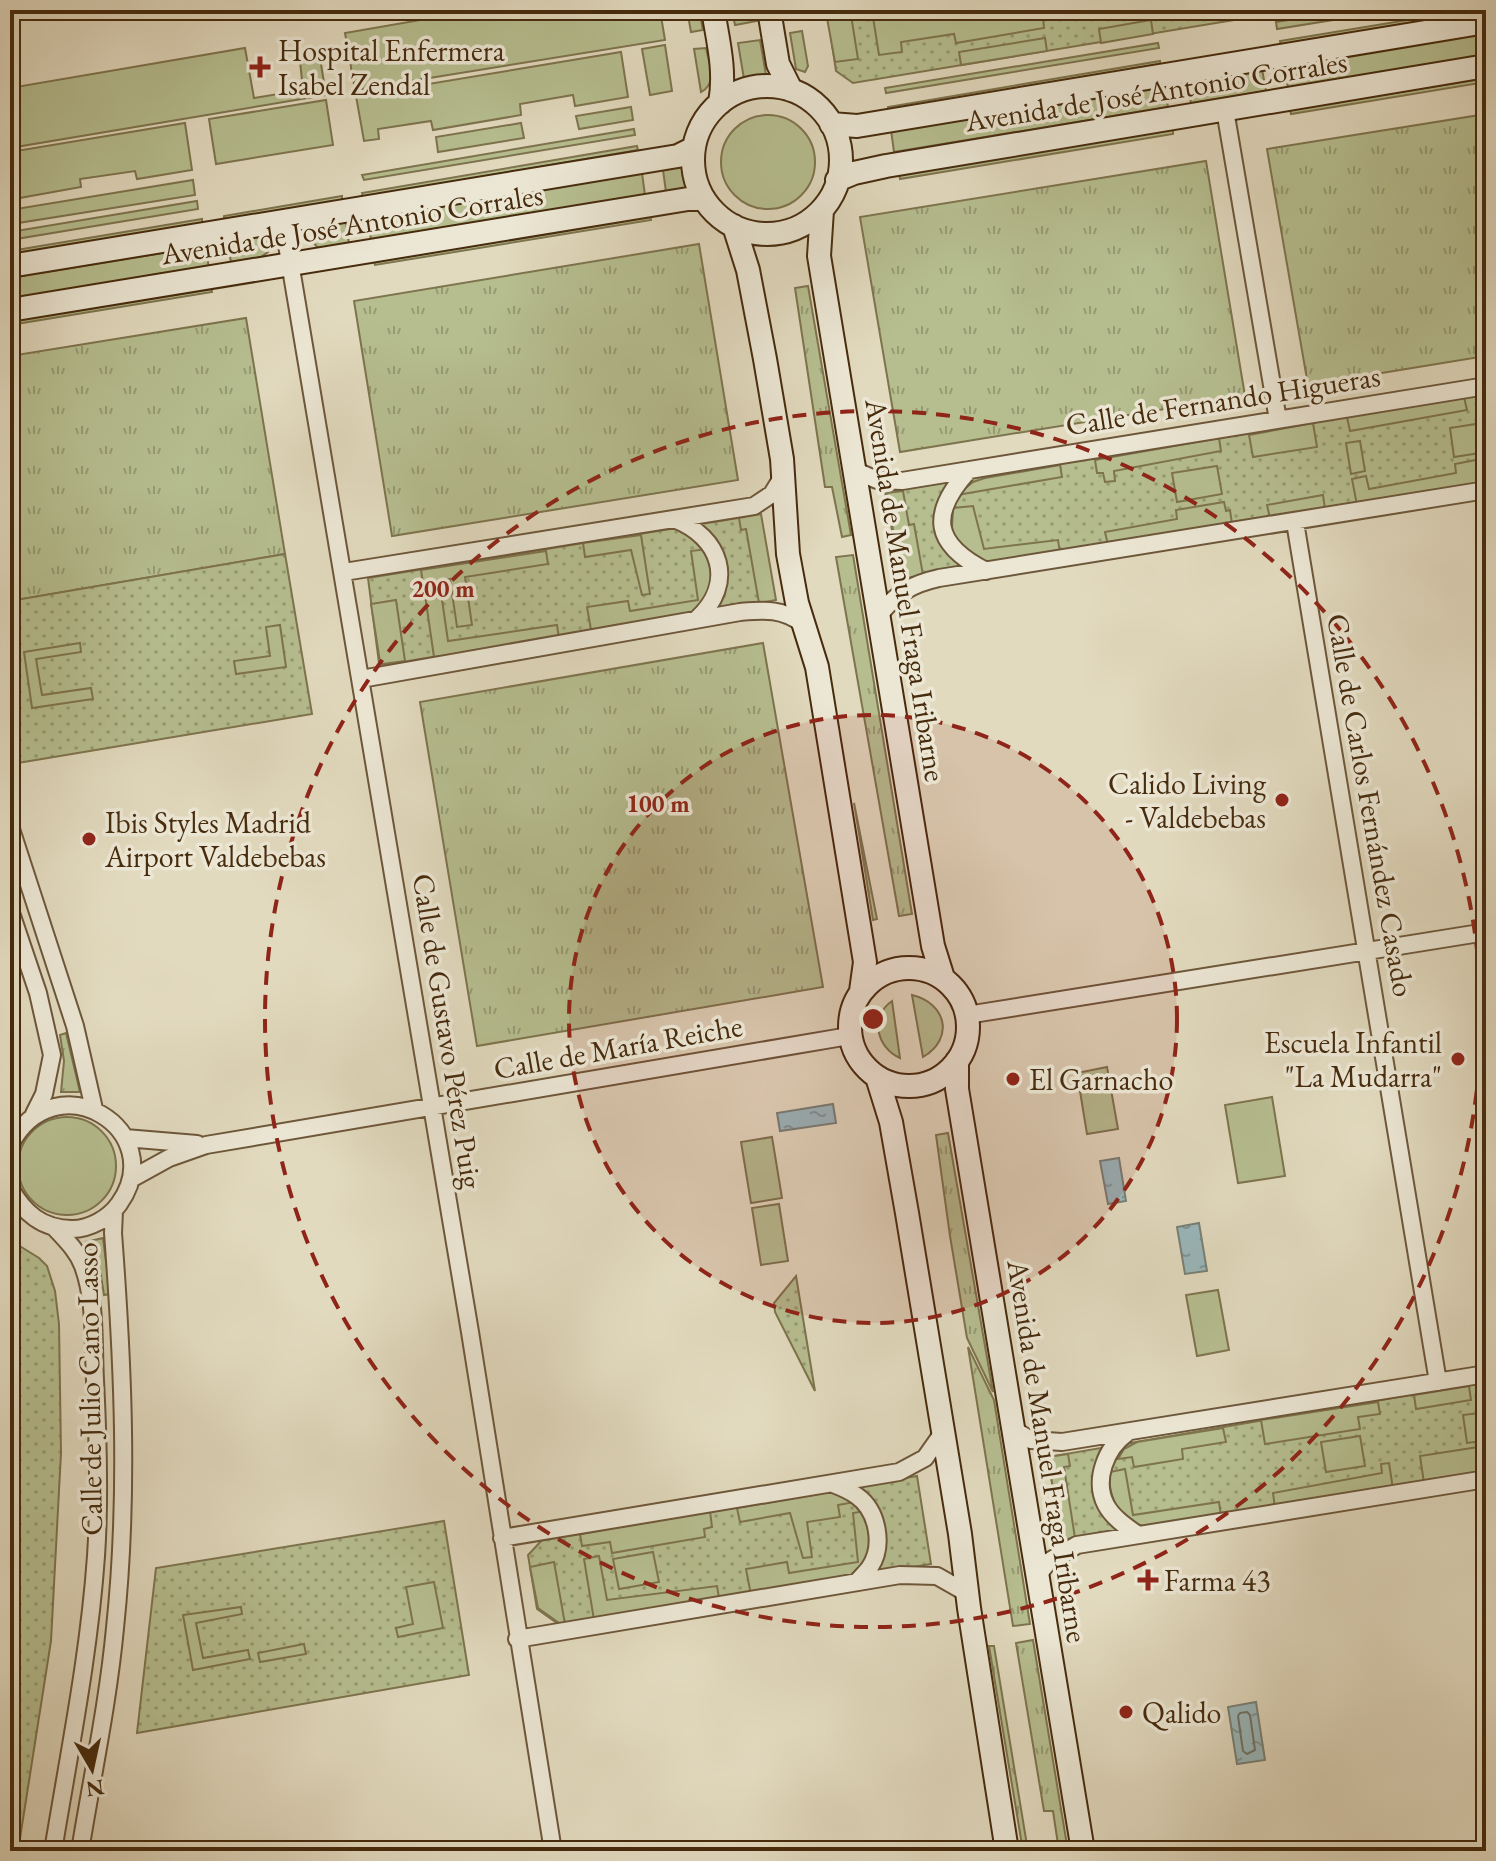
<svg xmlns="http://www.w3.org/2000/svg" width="1496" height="1861" viewBox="0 0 1496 1861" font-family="'EB Garamond',serif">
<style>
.grass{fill:url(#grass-tufts);stroke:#7e744e;stroke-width:2}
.park{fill:url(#park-dots);stroke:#7e744e;stroke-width:2}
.garden{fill:#b6be90;stroke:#7e744e;stroke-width:2}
.water{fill:url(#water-ripples);stroke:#788076;stroke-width:2}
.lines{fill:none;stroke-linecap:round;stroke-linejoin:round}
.shore{stroke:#707264;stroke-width:2}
.street-casing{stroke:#6d573a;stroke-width:20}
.secondary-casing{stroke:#462b0d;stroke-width:26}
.street{stroke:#ece7d5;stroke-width:16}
.secondary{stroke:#ece7d5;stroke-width:22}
.ring{fill:none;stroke:#8f2418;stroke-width:4;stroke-dasharray:14 10}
.poi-dot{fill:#8f2418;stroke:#ece7d5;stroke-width:3}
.labels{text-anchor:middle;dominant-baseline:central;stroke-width:7;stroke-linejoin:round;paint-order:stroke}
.poi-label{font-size:30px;fill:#462b0d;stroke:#ece7d5;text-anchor:start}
.street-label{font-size:30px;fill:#462b0d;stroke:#ece7d5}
.centre{fill:#8f2418;stroke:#ece7d5;stroke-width:4}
.ring-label{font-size:24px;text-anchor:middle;font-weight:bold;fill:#8f2418;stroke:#ece7d5;stroke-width:7;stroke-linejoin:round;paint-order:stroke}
</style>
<defs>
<pattern id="grass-tufts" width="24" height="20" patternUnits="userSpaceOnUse" patternTransform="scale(2)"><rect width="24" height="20" fill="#b6be90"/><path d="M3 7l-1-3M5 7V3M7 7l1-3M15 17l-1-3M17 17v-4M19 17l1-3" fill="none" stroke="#969b74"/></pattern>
<pattern id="park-dots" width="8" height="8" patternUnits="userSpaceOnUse" patternTransform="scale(2)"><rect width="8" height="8" fill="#b6be90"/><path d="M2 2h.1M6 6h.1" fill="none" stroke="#969b74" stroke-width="1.8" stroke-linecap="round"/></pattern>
<pattern id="water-ripples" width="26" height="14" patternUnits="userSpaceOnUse" patternTransform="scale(2)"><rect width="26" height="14" fill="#99b8bc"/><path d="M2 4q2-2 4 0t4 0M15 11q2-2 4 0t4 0" fill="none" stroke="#7f9697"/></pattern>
</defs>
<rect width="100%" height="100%" fill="#e2dabf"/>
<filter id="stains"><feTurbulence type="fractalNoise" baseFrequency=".0025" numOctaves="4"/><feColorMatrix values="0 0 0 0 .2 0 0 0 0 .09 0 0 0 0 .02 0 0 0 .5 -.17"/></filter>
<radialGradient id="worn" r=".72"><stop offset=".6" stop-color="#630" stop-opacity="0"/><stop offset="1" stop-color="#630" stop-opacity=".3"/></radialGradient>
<!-- grass -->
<path class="grass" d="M 1486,114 L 1486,356 L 1308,385 L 1267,149 Z
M 1206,161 L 1245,396 L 900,452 L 860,217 Z
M 699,244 L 738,480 L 392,536 L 354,301 Z
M 808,286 L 851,535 L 842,537 L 832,487 L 825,487 L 795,288 Z
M 246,318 L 285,554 L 10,601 L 10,356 Z
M 853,555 L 912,914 L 899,916 L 836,557 Z
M 763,643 L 823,987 L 477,1046 L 420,702 Z
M 854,803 L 877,919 L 873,920 Z
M 66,1033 L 80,1092 L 61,1092 L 64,1061 L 60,1035 Z
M 948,1133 L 993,1392 L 967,1338 L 950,1236 L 936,1135 Z
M 968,1347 L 994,1400 L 1030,1624 L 1013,1626 Z
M 1033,1640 L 1068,1851 L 1059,1851 L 1053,1811 L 1044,1811 L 1016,1643 Z
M 989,1646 L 994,1646 L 1028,1851 L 1023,1851 Z"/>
<!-- park -->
<path class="park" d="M 1295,10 L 853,83 L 836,71 L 827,11 Z
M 1486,394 L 1486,483 L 901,579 L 885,492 Z
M 757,515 L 771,601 L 384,665 L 379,663 L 368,578 Z
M 285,554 L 312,714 L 18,763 L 10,741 L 10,601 Z
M 10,1027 C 17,1050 25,1073 10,1094 Z
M 10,1240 L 39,1258 L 47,1266 L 55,1291 L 59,1324 L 61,1453 L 51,1641 L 18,1851 L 10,1851 Z
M 796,1276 L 815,1391 L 775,1312 L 774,1303 Z
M 1486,1382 L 1486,1475 L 1061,1540 L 1048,1457 Z
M 917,1476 L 931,1564 L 561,1626 L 537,1609 L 528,1555 L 544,1538 Z
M 444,1521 L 469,1675 L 137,1733 L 156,1568 Z"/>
<!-- garden -->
<path class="garden" d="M 478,10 L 660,10 L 665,40 L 355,90 L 345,33 Z
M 687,10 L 699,10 L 703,30 L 691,32 Z
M 732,10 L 755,10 L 757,21 L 735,25 Z
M 879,10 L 1085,10 L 1043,17 L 1044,28 L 956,43 L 954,34 L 901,42 L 902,52 L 879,55 L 872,11 Z
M 1097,10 L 1152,10 L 1099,19 Z
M 1351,10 L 1395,10 L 1277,29 L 1276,22 Z
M 1468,10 L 1486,12 L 1281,45 L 1280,41 Z
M 851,15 L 858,59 L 835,62 L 827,18 Z
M 1151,20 L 1153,34 L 1101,43 L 1099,29 Z
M 802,31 L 808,66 L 805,72 L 796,69 L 790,33 Z
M 1486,33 L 1486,55 L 1288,88 L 1285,66 Z
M 1045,38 L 1047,51 L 961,65 L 959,52 Z
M 760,40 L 766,75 L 744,79 L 738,43 Z
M 1158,43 L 1159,48 L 886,93 L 885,88 Z
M 665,45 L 672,91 L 650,95 L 642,49 Z
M 245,48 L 254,98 L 303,90 L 300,61 L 320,58 L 326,95 L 10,148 L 10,88 Z
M 706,48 C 709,63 718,84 701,92 L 694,49 Z
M 621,52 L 628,97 L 575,106 L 573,95 L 520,104 L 521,115 L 433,130 L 431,121 L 378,129 L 379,139 L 364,141 L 356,96 Z
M 1160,61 L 1160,64 L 888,110 L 888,107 Z
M 1262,69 L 1266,91 L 1191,103 L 1187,82 Z
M 1486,78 L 1486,82 L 1291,114 L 1290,110 Z
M 1164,85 L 1168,107 L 894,152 L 891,130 Z
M 326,100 L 333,145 L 216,164 L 209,119 Z
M 631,107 L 633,120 L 579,129 L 576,116 Z
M721 162a47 47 0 1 1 94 0a47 47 0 1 1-94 0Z
M 185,123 L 192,170 L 137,179 L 135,171 L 80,179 L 81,187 L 14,199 L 12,189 L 10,189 L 10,152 Z
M 521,123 L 524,138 L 438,152 L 436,137 Z
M 634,129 L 635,135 L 364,180 L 362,175 Z
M 1173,129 L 1173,134 L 900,179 L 899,174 Z
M 637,146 L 638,150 L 363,197 L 362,193 Z
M 683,166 L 686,188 L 666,192 L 663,170 Z
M 642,173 L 645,195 L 371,240 L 368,218 Z
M 193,180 L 195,195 L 18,223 L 16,209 Z
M 342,196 L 342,200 L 224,220 L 224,216 Z
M 197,201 L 198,209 L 10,240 L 10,232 Z
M 650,216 L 651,220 L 375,265 L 374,262 Z
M 202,219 L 202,223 L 10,255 L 10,251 Z
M 346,222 L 349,244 L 319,249 L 311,240 L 316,227 Z
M 257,237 L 266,240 L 268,252 L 261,257 L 231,262 L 227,242 Z
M 205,246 L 209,268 L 10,300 L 10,278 Z
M 211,288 L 212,292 L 10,325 L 10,321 Z
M 1464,397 L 1467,410 L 1350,431 L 1347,417 Z
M 1313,423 L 1317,447 L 1253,457 L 1249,435 Z
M 1476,424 L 1480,453 L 1454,457 L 1450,428 Z
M 1219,438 L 1221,451 L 1114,471 L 1115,481 L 1105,482 L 1103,473 L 1097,473 L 1095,460 Z
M 1360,441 L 1365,471 L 1351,474 L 1346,443 Z
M 1481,459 L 1484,482 L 1357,505 L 1352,479 L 1366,476 L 1369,489 L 1456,473 L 1455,464 Z
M 1060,465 L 1062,477 L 957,495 L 973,482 L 985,478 Z
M 1217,466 L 1222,494 L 1177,502 L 1172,473 Z
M 903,491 L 909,525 L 914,524 L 923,575 L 901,579 L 887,493 Z
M 1323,495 L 1325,509 L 1270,518 L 1267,505 Z
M 1224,502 L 1226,511 L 1230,510 L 1232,524 L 1108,545 L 1105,532 L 1177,519 L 1176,510 Z
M 973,506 L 984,549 L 1058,540 L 1060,553 L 995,564 L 980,562 L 956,543 L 952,528 L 953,508 Z
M 761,514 L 776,600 L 759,603 L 746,529 L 741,530 L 739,518 Z
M 641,535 L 650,594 L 642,595 L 631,550 L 585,557 L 583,543 Z
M 707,549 C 715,580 713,587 696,614 L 591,630 L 587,607 L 628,601 L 630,611 L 698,600 L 691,551 Z
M 546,551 L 548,564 L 465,577 L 472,625 L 457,627 L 450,579 L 423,583 L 421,570 Z
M 441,593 L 448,641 L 557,625 L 559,638 L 434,657 L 425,595 Z
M 396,600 L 405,661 L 383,664 L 380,662 L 371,604 Z
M 280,625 L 286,667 L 236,674 L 234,661 L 270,656 L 266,627 Z
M 80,643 L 81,652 L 36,659 L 42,695 L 91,688 L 93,699 L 32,708 L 24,652 Z
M 912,995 C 946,1003 955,1038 923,1057 Z
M 892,1001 L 900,1058 C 877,1048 869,1017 892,1001 Z
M 1107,1067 L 1118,1129 L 1087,1134 L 1077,1073 Z
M 1272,1097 L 1285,1176 L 1238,1183 L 1225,1105 Z
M18 1166a49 49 0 1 1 98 0a49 49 0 1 1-98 0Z
M 772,1137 L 782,1198 L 751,1203 L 741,1142 Z
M 779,1204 L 788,1261 L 761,1265 L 752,1208 Z
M 103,1238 L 110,1294 L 104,1295 L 100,1270 L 86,1242 Z
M 1218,1290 L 1229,1350 L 1197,1356 L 1186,1295 Z
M 1469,1386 L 1471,1400 L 1416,1409 L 1414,1395 Z
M 1378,1402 L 1380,1414 L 1358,1417 L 1360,1429 L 1265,1444 L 1261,1420 Z
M 1479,1413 L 1483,1441 L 1467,1443 L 1463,1415 Z
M 1223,1428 L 1226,1442 L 1182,1449 L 1183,1459 L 1134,1467 L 1132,1457 L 1118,1459 L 1124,1449 L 1137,1442 Z
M 1360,1436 L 1365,1466 L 1326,1472 L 1321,1442 Z
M 1485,1446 L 1486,1473 L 1424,1483 L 1420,1456 Z
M 1068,1454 L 1070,1466 L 1064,1467 L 1075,1538 L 1061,1540 L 1048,1457 Z
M 1389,1463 L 1393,1489 L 1275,1508 L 1273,1493 L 1382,1473 L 1381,1464 Z
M 1125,1469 L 1133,1515 L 1219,1502 L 1221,1516 L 1144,1527 C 1120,1524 1107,1494 1110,1472 Z
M 853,1488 L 855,1502 L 838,1505 L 840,1517 L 807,1522 L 812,1557 L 803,1558 L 790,1513 L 740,1522 L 737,1508 Z
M 710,1511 L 712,1527 L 704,1529 L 705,1537 L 612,1553 L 610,1542 L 582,1546 L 580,1534 Z
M 865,1511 L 871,1519 L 872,1552 L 857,1572 L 843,1579 L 751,1595 L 746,1569 L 787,1562 L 789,1573 L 858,1562 L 853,1513 Z
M 653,1552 L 659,1582 L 619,1589 L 613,1559 Z
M 599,1556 L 607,1600 L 717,1586 L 719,1598 L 594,1620 L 584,1559 Z
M 554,1562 L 565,1624 L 562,1625 L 538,1608 L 530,1567 Z
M 434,1582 L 443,1628 L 398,1637 L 396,1628 L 413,1624 L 406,1587 Z
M 241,1607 L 242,1614 L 196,1623 L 203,1658 L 248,1650 L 250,1659 L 193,1670 L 183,1615 Z
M 304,1644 L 306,1654 L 260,1662 L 258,1653 Z"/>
<!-- water -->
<path class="water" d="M 833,1104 L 836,1123 L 780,1131 L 777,1113 Z
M 1119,1158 L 1126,1201 L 1108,1204 L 1100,1161 Z
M 1199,1223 L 1207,1271 L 1185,1274 L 1177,1227 Z
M 1256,1702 L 1265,1760 L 1237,1764 L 1228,1707 Z"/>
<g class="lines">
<!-- shore -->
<path class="shore" d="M 1247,1712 L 1250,1715 L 1255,1750 L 1247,1754 L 1243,1751 L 1238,1716 L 1240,1713 Z"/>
<defs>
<path id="street" d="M 1225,110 L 1278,420
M 283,221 L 470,1332 L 553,1851
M 969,470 C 929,514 933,544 986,571
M 856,471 L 877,480 L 902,481 L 1486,386
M 674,519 C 721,537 736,583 697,619
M 1295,522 L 1438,1382
M 344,572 L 754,506 L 772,494 L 783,476
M 880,614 C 897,593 912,584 939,578 L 1486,490
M 361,679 L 740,612 C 764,610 782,608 803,624
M 10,826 L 75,1026 L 94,1109
M 10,910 L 38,993 L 52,1055 L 44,1094 L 34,1114
M 967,1015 L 1486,932
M 125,1138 L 197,1144
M 10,1145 C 56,1058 171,1131 119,1204 C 109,1218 90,1229 72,1229 C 42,1229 24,1213 10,1188
M 131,1179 L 169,1158 L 206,1145 L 849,1036
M 1014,1430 L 1031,1440 L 1062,1442 L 1486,1374
M 1127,1433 C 1106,1448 1093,1480 1106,1505 C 1113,1518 1127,1527 1138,1535
M 833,1484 C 841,1487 850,1491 857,1496 C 878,1511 884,1546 870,1567 C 866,1573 861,1577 857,1582
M 502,1538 L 899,1472 L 925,1458 L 944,1431
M 1038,1575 L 1048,1562 L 1077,1545 L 1486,1479
M 517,1639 L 900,1575 L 937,1576 L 967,1593
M 53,1851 C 69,1753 89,1656 96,1556 C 100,1498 98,1438 95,1380 C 93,1343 96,1301 83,1266 C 77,1250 65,1239 54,1227
M 80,1851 C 92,1777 108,1703 115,1628 C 129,1496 123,1365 113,1233 L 114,1211"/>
<path id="secondary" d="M 713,10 C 718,41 726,71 720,103
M 769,10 L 778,64 L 791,90
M693 160a74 74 0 1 1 148 0a74 74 0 1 1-148 0Z
M 831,124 L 857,126 L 1486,22
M 837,180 L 854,173 L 886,166 L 1486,66
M 822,210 L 819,256 L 933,946 L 943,978
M 734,226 L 748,270 L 765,359 L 782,459 L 788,554 L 797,603 L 817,667 L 865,962 L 861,991
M 10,266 L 678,156 L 692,149
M 10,310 L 688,199 L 704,199
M850 1027a59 59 0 1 1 118 0a59 59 0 1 1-118 0Z
M 957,1061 L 957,1089 L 1083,1851
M 877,1077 L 891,1122 L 907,1213 L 960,1534 L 969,1608 L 1007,1851"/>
</defs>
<!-- street casing -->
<use href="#street" class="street-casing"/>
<!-- secondary casing -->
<use href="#secondary" class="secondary-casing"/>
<!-- street -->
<use href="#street" class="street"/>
<!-- secondary -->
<use href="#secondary" class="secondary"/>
</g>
<!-- distance rings -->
<circle cx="873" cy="1019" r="304" fill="#8f2418" fill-opacity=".12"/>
<g class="ring">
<circle cx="873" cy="1019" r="304"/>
<circle cx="873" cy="1019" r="608"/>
</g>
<!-- markers -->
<g class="poi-dot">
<path d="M256 55h8v8h8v8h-8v8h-8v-8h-8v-8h8z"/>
<circle cx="1282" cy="800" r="8"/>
<circle cx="89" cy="839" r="8"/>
<circle cx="1458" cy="1059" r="8"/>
<circle cx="1013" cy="1079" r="8"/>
<path d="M1144 1568h8v8h8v8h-8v8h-8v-8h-8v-8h8z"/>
<circle cx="1126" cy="1712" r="8"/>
</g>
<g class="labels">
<!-- poi labels -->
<g class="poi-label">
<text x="278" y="50">Hospital Enfermera<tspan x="278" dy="34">Isabel Zendal</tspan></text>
<text x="1266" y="783" text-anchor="end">Calido Living<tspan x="1266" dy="34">- Valdebebas</tspan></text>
<text x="105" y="822">Ibis Styles Madrid<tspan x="105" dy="34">Airport Valdebebas</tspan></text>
<text x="1442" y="1042" text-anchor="end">Escuela Infantil<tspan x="1442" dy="34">"La Mudarra"</tspan></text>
<text x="1029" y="1079">El Garnacho</text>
<text x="1164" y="1580">Farma 43</text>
<text x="1142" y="1712">Qalido</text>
</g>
<!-- street labels -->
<g class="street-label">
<text transform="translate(1156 91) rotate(-9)">Avenida de José Antonio Corrales</text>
<text transform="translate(352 224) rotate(-9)">Avenida de José Antonio Corrales</text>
<text transform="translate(1223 400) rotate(-9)">Calle de Fernando Higueras</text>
<text transform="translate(906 590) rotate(81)">Avenida de Manuel Fraga Iribarne</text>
<text transform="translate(1371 805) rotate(80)">Calle de Carlos Fernández Casado</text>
<text transform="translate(448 1031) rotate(81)">Calle de Gustavo Pérez Puig</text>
<text transform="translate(618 1047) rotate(-10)">Calle de María Reiche</text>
<text transform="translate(89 1389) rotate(-91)">Calle de Julio Cano Lasso</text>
<text transform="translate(1048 1451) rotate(81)">Avenida de Manuel Fraga Iribarne</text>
</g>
</g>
<circle cx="873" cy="1019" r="12" class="centre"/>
<g class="ring-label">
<text x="443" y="597">200 m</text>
<text x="658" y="812">100 m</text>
</g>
<!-- margin -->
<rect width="1496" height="1861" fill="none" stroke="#e2dabf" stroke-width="40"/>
<rect x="12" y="12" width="1472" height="1837" fill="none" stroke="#462b0d" stroke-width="4"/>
<rect x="20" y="20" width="1456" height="1821" fill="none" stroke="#462b0d" stroke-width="2"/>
<!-- north arrow -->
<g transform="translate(92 1769) rotate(171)" stroke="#ece7d5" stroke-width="6" paint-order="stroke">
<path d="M0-6L14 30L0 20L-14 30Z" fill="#462b0d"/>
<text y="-12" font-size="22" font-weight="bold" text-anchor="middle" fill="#462b0d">N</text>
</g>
<rect width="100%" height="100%" filter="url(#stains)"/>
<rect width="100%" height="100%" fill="url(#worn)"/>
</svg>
